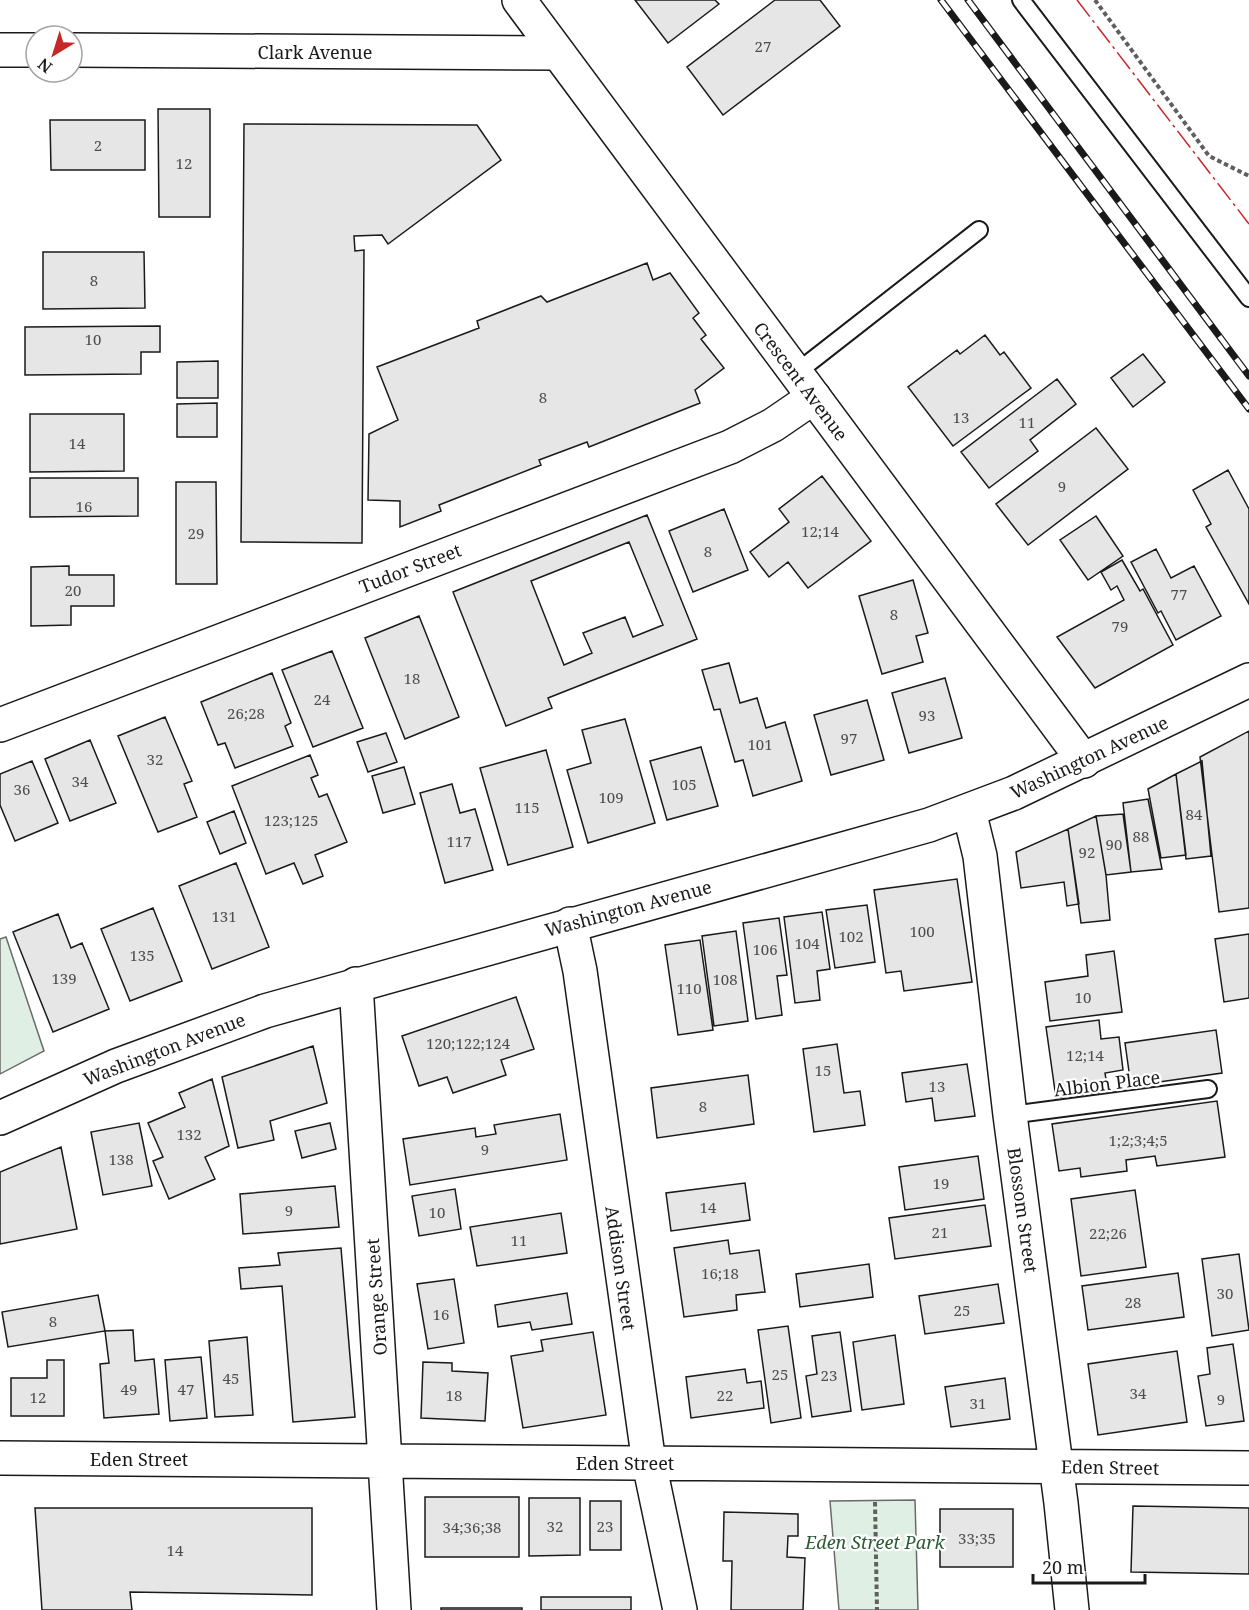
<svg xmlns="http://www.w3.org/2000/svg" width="1249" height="1610" viewBox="0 0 1249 1610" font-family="'Noto Serif',serif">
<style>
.green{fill:#e0efe3;stroke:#6a6a6a;stroke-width:1.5}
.building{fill:#e6e6e6;stroke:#1a1a1a;stroke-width:1.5;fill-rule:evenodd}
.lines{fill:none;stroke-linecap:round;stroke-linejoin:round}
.service-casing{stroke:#1a1a1a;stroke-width:20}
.minor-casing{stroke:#1a1a1a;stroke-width:36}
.tertiary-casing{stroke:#1a1a1a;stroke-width:36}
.secondary-casing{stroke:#1a1a1a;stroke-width:36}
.path{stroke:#5f5f5f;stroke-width:4;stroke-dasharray:4.5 3;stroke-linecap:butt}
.service{stroke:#fff;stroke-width:16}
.minor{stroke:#fff;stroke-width:33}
.tertiary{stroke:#fff;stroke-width:33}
.secondary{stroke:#fff;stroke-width:33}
.rail-casing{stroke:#1a1a1a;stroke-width:7}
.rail{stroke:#fff;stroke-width:4.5;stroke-dasharray:14;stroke-linecap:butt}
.power{stroke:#c62828;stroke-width:1.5;stroke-dasharray:21 4.5 3 4.5;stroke-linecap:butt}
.labels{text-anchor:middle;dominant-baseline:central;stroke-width:4.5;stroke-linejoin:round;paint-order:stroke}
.number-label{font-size:15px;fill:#4d4d4d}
.street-label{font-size:18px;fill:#1a1a1a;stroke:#fff}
.park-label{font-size:18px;font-style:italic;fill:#2b5a34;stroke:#fff}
</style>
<rect width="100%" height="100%" fill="#fff"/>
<!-- green -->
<path class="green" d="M 6,937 L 44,1051 L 0,1074 L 0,939 Z
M 915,1500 L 918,1610 L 839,1610 L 830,1501 Z"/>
<!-- building -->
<path class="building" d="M 635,0 L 715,0 L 719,4 L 668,43 Z
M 775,0 L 820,0 L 840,26 L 723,115 L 687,67 Z
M 158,109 L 210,109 L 210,217 L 159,217 Z
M 50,120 L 145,120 L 145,170 L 51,170 Z
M 244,124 L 477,125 L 501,160 L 388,244 L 382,235 L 354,236 L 355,251 L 364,250 L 362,543 L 241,542 Z
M 43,252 L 144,252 L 145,308 L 43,309 Z
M 647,263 L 653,280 L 670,273 L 699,313 L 693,318 L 706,335 L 701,339 L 724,368 L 695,390 L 700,403 L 589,447 L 587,442 L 539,460 L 541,465 L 439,505 L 441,511 L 400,527 L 400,501 L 368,500 L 369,434 L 398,420 L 377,367 L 479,328 L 477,321 L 541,296 L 547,302 Z
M 160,326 L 160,352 L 141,352 L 141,374 L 25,375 L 25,327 Z
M 985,335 L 1000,355 L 1004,352 L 1031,388 L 953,446 L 908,387 L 957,350 L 960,354 Z
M 1143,354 L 1165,382 L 1133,407 L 1111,378 Z
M 218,361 L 218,398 L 177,398 L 177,362 Z
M 1057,379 L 1076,404 L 1030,440 L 1038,451 L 989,488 L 961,452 Z
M 217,403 L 217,437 L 177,437 L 177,404 Z
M 30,414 L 124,414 L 124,471 L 30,472 Z
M 1096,428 L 1128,469 L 1028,545 L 996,504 Z
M 1228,470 L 1249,509 L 1249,604 L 1206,527 L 1211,524 L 1193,490 Z
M 822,476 L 871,541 L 808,588 L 788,562 L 769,577 L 750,552 L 789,522 L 779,509 Z
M 30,478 L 138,478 L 138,516 L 30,517 Z
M 176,482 L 216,482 L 217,584 L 176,584 Z
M 724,509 L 748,570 L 693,592 L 669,531 Z
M 647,515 L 697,639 L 548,698 L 552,708 L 506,726 L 453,592 ZM 629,542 L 663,625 L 633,637 L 625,617 L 583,633 L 592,653 L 564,665 L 531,581 Z
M 1096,516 L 1123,556 L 1088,580 L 1060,540 Z
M 1156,549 L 1171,578 L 1194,566 L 1221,616 L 1176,640 L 1161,611 L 1158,613 L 1131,562 Z
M 1122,560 L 1140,591 L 1143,589 L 1173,645 L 1095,688 L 1057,637 L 1124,600 L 1117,586 L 1111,590 L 1101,572 Z
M 69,566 L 69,575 L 114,575 L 114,606 L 71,606 L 71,625 L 31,626 L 31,567 Z
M 913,580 L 928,633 L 916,636 L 923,662 L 882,674 L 859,596 Z
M 419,616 L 459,717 L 405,739 L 365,638 Z
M 332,651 L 363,728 L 313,747 L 282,670 Z
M 729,663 L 740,703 L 757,698 L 766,728 L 785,722 L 802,781 L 753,796 L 743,760 L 735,762 L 720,709 L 714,710 L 702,670 Z
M 272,673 L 291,723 L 285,726 L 293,746 L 235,768 L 225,743 L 218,745 L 201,702 Z
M 945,678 L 962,738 L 909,753 L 892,693 Z
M 867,700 L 884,760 L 831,775 L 814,715 Z
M 165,717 L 192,781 L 184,784 L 197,817 L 158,832 L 118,736 Z
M 625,719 L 655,823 L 588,843 L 567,770 L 591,763 L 582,730 Z
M 1249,731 L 1249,908 L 1219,912 L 1200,757 Z
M 386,733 L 397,762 L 368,772 L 357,742 Z
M 90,740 L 116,803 L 70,821 L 45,759 Z
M 701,747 L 718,806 L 667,820 L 650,761 Z
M 546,750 L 573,847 L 508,865 L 480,768 Z
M 310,755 L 318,775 L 311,778 L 319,797 L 327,794 L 347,842 L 315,855 L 323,876 L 303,884 L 294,863 L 266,874 L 232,786 Z
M 32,761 L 58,823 L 15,841 L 0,805 L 0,774 Z
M 1202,761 L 1211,856 L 1186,859 L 1176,774 Z
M 404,767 L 415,804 L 383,813 L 372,776 Z
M 1176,774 L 1186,855 L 1161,858 L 1148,789 Z
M 452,784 L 460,813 L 475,809 L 493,870 L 445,883 L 420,793 Z
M 1148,799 L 1162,869 L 1131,872 L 1123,803 Z
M 234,811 L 246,843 L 220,854 L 207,822 Z
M 1123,814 L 1131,872 L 1106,875 L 1096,816 Z
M 1096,816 L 1106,875 L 1110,920 L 1081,923 L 1068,829 Z
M 1068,829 L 1079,904 L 1067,906 L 1064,882 L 1021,888 L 1016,852 Z
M 236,863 L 269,947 L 212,969 L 179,886 Z
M 957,879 L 972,982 L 904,991 L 901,971 L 886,973 L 874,890 Z
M 867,905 L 875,962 L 835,968 L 826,910 Z
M 153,908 L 182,981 L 130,1001 L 101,929 Z
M 822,912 L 830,969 L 817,971 L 820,1000 L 795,1003 L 784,917 Z
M 58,914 L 71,948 L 82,943 L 109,1009 L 53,1032 L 13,932 Z
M 779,918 L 787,975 L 777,976 L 782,1015 L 756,1019 L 743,923 Z
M 736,931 L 748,1021 L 714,1026 L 702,936 Z
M 1249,934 L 1249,998 L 1224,1002 L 1215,939 Z
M 700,940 L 713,1030 L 678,1035 L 665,945 Z
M 1114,951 L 1122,1012 L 1050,1021 L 1045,982 L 1088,976 L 1086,955 Z
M 516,997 L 534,1049 L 501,1060 L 506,1075 L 453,1093 L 447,1077 L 419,1086 L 402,1036 Z
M 1099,1020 L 1101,1039 L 1119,1037 L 1123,1070 L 1105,1073 L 1108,1091 L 1056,1098 L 1046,1027 Z
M 1216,1030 L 1222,1073 L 1131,1086 L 1125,1043 Z
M 837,1044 L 844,1093 L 860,1091 L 865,1125 L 814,1132 L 803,1049 Z
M 313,1046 L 327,1103 L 270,1121 L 274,1140 L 238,1148 L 222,1077 Z
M 967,1064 L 975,1116 L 935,1121 L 932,1098 L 906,1102 L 902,1073 Z
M 748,1075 L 754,1124 L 657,1138 L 651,1088 Z
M 212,1079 L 229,1146 L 205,1157 L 215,1179 L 169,1199 L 153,1161 L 163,1157 L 148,1123 L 185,1107 L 179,1093 Z
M 1217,1101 L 1225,1157 L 1157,1166 L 1155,1156 L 1126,1160 L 1127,1171 L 1081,1177 L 1080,1168 L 1059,1171 L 1052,1124 Z
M 560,1114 L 567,1160 L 410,1185 L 403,1139 L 475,1128 L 476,1137 L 496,1134 L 494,1125 Z
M 139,1123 L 152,1186 L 103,1195 L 91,1132 Z
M 330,1123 L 336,1149 L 302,1158 L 295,1131 Z
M 61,1147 L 77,1229 L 0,1244 L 0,1172 Z
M 978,1156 L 984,1199 L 905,1210 L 899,1167 Z
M 745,1183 L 750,1220 L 671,1231 L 666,1193 Z
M 335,1186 L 339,1227 L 243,1234 L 240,1194 Z
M 455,1189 L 461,1229 L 419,1236 L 412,1196 Z
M 1135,1190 L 1146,1267 L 1081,1276 L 1071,1199 Z
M 985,1205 L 991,1246 L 895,1259 L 889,1218 Z
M 561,1213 L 567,1253 L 477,1266 L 470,1227 Z
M 728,1240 L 730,1254 L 759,1250 L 765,1292 L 736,1295 L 737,1310 L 684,1317 L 674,1248 Z
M 341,1248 L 355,1417 L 293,1422 L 282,1286 L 241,1289 L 239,1268 L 280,1265 L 278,1253 Z
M 1239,1254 L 1249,1330 L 1212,1336 L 1202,1259 Z
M 869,1264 L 873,1297 L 800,1307 L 796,1274 Z
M 1178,1273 L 1184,1317 L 1088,1330 L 1082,1286 Z
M 454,1279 L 464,1343 L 428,1349 L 417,1284 Z
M 998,1284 L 1004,1323 L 925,1334 L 919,1296 Z
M 567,1293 L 572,1324 L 532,1330 L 530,1322 L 498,1327 L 495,1305 Z
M 98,1295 L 105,1331 L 8,1347 L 2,1312 Z
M 788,1326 L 801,1418 L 771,1423 L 758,1330 Z
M 133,1330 L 135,1361 L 154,1359 L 159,1414 L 104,1418 L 100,1364 L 109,1363 L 105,1331 Z
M 593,1332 L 606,1415 L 523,1428 L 511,1356 L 543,1351 L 541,1340 Z
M 840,1332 L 851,1411 L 812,1417 L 806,1376 L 817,1374 L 812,1336 Z
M 895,1335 L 904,1404 L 862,1410 L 853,1342 Z
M 247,1337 L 253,1415 L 215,1417 L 209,1341 Z
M 1233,1344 L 1244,1421 L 1206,1426 L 1198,1376 L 1210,1374 L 1207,1348 Z
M 1177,1351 L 1187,1422 L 1098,1435 L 1088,1364 Z
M 201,1357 L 207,1418 L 170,1421 L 165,1360 Z
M 47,1360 L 64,1360 L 64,1416 L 11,1416 L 11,1378 L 47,1378 Z
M 423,1362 L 452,1363 L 452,1371 L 488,1373 L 485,1421 L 421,1418 Z
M 745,1369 L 747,1383 L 761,1381 L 764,1408 L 691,1418 L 686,1377 Z
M 1005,1378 L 1010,1419 L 951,1427 L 945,1387 Z
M 425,1497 L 519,1497 L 519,1557 L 425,1557 Z
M 529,1498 L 580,1498 L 580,1555 L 529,1556 Z
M 590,1501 L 621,1501 L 621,1550 L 590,1550 Z
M 1133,1506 L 1249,1508 L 1249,1574 L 1131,1572 Z
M 35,1508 L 312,1508 L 312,1595 L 130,1592 L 132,1610 L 42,1610 Z
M 940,1509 L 1013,1509 L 1013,1567 L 940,1567 Z
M 724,1512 L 798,1514 L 798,1536 L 788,1536 L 787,1557 L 805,1558 L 803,1610 L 731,1610 L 732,1561 L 723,1561 Z
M 541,1597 L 631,1597 L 631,1610 L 541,1610 Z
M 441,1608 L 522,1608 L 522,1610 L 441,1610 Z"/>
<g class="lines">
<defs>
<path id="service" d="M 1021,0 L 1249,298
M 796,373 L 979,230
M 1010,1115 L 1208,1089"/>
<path id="minor" d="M 0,50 L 36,50
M 72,50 L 558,53
M 0,725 L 730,447 L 773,425 L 814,397
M 969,811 L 980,856 L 1010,1115 L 1061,1503 L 1072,1610
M 570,924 L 580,971 L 649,1463 L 680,1610
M 356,984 L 394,1610
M 0,1458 L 1249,1468"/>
<path id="tertiary" d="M 519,0 L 1084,761"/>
<path id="secondary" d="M 0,1118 L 116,1066 L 265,1011 L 929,825 L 1014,793 L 1249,680"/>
</defs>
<!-- service casing -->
<use href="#service" class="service-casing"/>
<!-- minor casing -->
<use href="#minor" class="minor-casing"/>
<!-- tertiary casing -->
<use href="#tertiary" class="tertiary-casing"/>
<!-- secondary casing -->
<use href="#secondary" class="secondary-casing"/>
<!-- path -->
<path class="path" d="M 1095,0 L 1209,156 L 1249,176
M 875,1502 L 877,1610"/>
<!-- service -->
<use href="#service" class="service"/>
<!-- minor -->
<use href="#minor" class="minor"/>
<!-- tertiary -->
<use href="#tertiary" class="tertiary"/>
<!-- secondary -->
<use href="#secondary" class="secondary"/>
<defs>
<path id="rail" d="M 941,0 L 1249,409
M 968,0 L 1249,376"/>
</defs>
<!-- rail casing -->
<use href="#rail" class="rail-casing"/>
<!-- rail -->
<use href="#rail" class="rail"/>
<!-- power -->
<path class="power" d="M 1077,0 L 1249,224"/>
</g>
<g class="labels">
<!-- number labels -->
<g class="number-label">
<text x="763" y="46">27</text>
<text x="98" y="145">2</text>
<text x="184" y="163">12</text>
<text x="94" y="280">8</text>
<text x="93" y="339">10</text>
<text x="543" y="397">8</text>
<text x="961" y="417">13</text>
<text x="1027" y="422">11</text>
<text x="77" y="443">14</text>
<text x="1062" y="486">9</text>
<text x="84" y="506">16</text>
<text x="820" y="531">12;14</text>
<text x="196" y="533">29</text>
<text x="708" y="551">8</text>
<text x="73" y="590">20</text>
<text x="1179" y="594">77</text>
<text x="894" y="614">8</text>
<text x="1120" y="626">79</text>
<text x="412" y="678">18</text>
<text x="322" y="699">24</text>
<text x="246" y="713">26;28</text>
<text x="927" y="715">93</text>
<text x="849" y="738">97</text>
<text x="760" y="744">101</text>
<text x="155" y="759">32</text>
<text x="80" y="781">34</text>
<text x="684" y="784">105</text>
<text x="22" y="789">36</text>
<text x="611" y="797">109</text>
<text x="527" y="807">115</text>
<text x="1194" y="814">84</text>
<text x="291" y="820">123;125</text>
<text x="1141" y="836">88</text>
<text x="459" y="841">117</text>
<text x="1114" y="844">90</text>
<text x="1087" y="852">92</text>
<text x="224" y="916">131</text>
<text x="922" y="931">100</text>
<text x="851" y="936">102</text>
<text x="807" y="943">104</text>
<text x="765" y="949">106</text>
<text x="142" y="955">135</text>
<text x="64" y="978">139</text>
<text x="725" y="979">108</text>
<text x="689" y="988">110</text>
<text x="1083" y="997">10</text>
<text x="468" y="1043">120;122;124</text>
<text x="1085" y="1055">12;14</text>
<text x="823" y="1070">15</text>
<text x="937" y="1086">13</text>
<text x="703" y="1106">8</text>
<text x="189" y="1134">132</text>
<text x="1138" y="1140">1;2;3;4;5</text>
<text x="485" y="1149">9</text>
<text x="121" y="1159">138</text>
<text x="941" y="1183">19</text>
<text x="708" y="1207">14</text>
<text x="289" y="1210">9</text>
<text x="437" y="1212">10</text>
<text x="940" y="1232">21</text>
<text x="1108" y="1233">22;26</text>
<text x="519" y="1240">11</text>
<text x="720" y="1273">16;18</text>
<text x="1225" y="1293">30</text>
<text x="1133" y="1302">28</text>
<text x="962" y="1310">25</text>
<text x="441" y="1314">16</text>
<text x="53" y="1321">8</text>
<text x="780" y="1374">25</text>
<text x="829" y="1375">23</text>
<text x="231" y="1378">45</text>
<text x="129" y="1389">49</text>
<text x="186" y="1389">47</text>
<text x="1138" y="1393">34</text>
<text x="454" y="1395">18</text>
<text x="725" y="1395">22</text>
<text x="38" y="1397">12</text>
<text x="1221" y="1399">9</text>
<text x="978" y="1403">31</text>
<text x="555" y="1526">32</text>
<text x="605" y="1526">23</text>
<text x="472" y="1527">34;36;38</text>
<text x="977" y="1538">33;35</text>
<text x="175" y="1550">14</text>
</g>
<!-- street labels -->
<g class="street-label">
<text x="315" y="52">Clark Avenue</text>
<text transform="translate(801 381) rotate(53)">Crescent Avenue</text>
<text transform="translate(410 568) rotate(-21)">Tudor Street</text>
<text transform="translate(1089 757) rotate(-25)">Washington Avenue</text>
<text transform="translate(628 908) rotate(-15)">Washington Avenue</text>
<text transform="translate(164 1049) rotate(-21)">Washington Avenue</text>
<text transform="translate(1107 1083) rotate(-7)">Albion Place</text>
<text transform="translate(1023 1210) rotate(82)">Blossom Street</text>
<text transform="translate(621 1268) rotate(82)">Addison Street</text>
<text transform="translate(376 1297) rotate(-94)">Orange Street</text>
<text x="139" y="1459">Eden Street</text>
<text x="625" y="1463">Eden Street</text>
<text transform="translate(1110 1467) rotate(1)">Eden Street</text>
</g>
<!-- park labels -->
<g class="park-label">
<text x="875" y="1542">Eden Street Park</text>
</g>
</g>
<!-- north arrow -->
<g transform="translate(54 54) rotate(218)"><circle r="28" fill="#ffffff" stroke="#a3a3a3" stroke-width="1.5"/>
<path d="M0-4.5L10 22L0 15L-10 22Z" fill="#c62828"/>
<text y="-9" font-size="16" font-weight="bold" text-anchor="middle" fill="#1a1a1a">N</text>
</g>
<!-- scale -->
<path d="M1033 1574v9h112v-9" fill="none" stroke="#1a1a1a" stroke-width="3"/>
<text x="1042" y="1574" font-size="18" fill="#1a1a1a" stroke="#ffffff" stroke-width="4.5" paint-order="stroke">20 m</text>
</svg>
